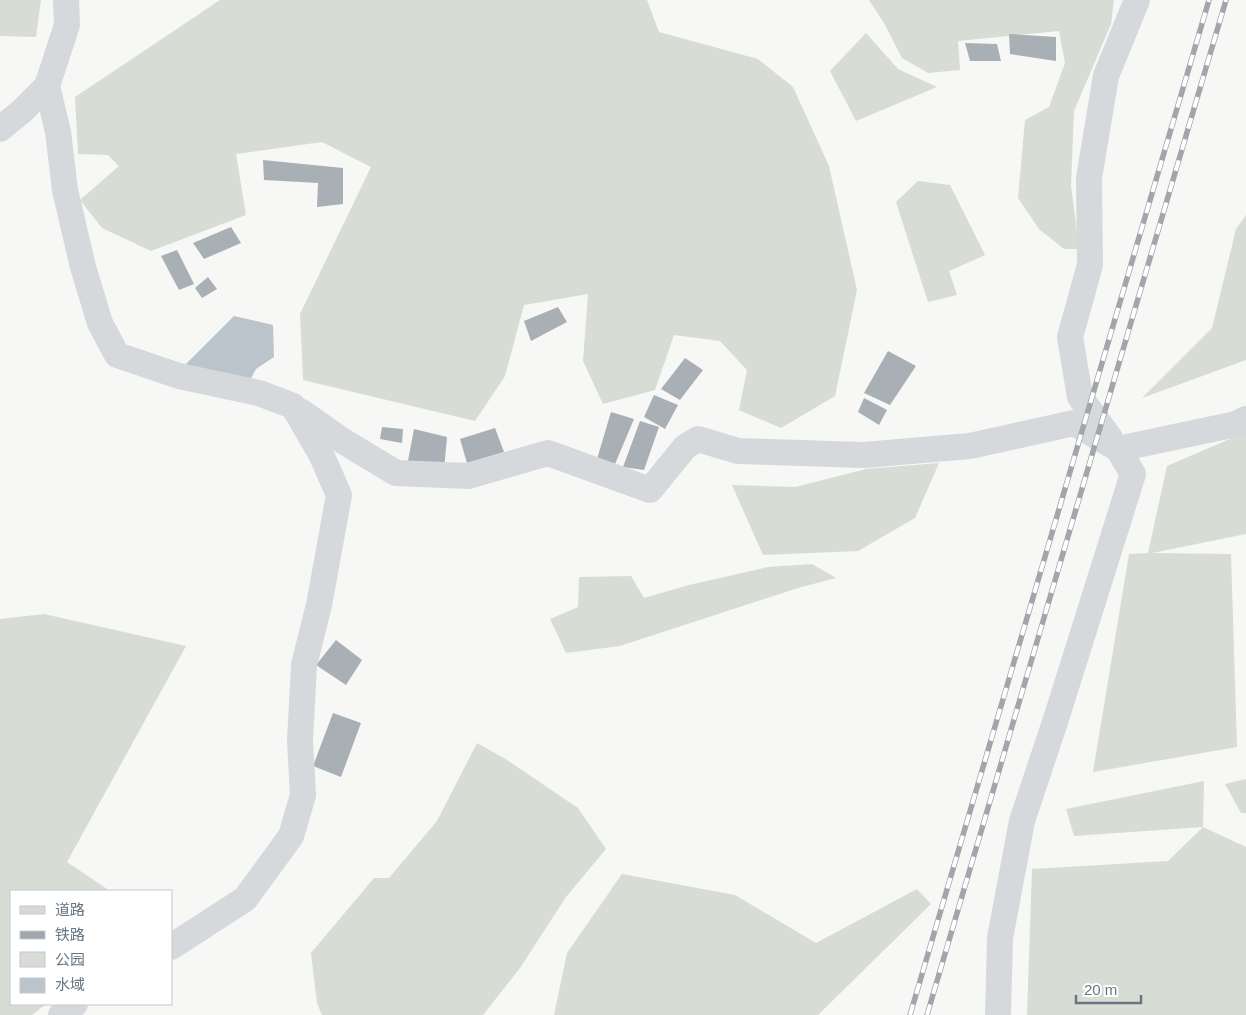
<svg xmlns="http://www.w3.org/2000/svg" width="1246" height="1015" viewBox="0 0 1246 1015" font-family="Helvetica,'Noto Sans SC',sans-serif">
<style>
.green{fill:#d7dcd4}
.water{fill:#bbc4ca}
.building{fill:#a8afb5}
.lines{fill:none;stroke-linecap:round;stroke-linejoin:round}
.secondary{stroke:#d5d9dc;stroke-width:26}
.rail-casing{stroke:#a0a6ac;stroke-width:5.5}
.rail{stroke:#fff;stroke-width:4;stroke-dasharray:11;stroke-linecap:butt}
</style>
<rect width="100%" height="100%" fill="#f7f7f5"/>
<!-- green -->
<path class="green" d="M 0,0 L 41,0 L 36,37 L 0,36 Z
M 220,0 L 647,0 L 659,32 L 758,59 L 793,87 L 829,166 L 857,290 L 835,396 L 781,428 L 739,410 L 747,370 L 720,341 L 674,335 L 655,390 L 603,404 L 583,361 L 588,294 L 524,305 L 505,376 L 475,421 L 303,380 L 300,314 L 371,167 L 322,142 L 236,154 L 246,215 L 151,251 L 102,228 L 80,200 L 119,166 L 108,155 L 78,154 L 75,97 Z
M 869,0 L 1114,0 L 1111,24 L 1074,111 L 1071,185 L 1079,249 L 1064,249 L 1039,229 L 1018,198 L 1025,120 L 1049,107 L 1065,63 L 1059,31 L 958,41 L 960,70 L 928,73 L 902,58 L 884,23 Z
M 866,33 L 898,69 L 937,87 L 856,121 L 830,71 Z
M 918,181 L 950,185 L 985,255 L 949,271 L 957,295 L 928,302 L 896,202 Z
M 1246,215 L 1246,360 L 1142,398 L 1212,328 L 1236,229 Z
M 1246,432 L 1246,534 L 1152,553 L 1231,554 L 1237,747 L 1093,772 L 1129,554 L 1148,553 L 1167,466 Z
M 939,463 L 915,518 L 858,551 L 763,555 L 732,485 L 795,487 L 866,469 Z
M 812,564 L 836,578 L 798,588 L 620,646 L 566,653 L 550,619 L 578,607 L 579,577 L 631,576 L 644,598 L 689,585 L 768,567 Z
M 44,614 L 186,646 L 67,862 L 110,891 L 11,891 L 11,1004 L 46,1004 L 32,1015 L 0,1015 L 0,619 Z
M 477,743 L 504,758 L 578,808 L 606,849 L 566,897 L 520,968 L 483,1015 L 322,1015 L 317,1003 L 311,953 L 374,878 L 389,878 L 437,821 Z
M 1246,779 L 1246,813 L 1241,813 L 1225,784 Z
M 1204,781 L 1203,827 L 1246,847 L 1246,1015 L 1027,1015 L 1032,869 L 1168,861 L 1203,827 L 1074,836 L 1066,809 Z
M 622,874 L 735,895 L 816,943 L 917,889 L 931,904 L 818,1015 L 554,1015 L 567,953 Z"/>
<!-- water -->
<path class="water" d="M 234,316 L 273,325 L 274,357 L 256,369 L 250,380 L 185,365 Z"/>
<!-- building -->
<path class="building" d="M 1009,34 L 1056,37 L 1056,61 L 1010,54 Z
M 965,43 L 997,44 L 1001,61 L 970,61 Z
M 263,160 L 343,168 L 343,204 L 317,207 L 318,183 L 264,180 Z
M 231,227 L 241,243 L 204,259 L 193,243 Z
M 177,250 L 194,284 L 179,290 L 161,256 Z
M 208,277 L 217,289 L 202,298 L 195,288 Z
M 558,307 L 567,322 L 531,341 L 524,321 Z
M 888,351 L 916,366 L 890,405 L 864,393 Z
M 685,358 L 703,370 L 680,400 L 661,389 Z
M 654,395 L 678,405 L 665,429 L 644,417 Z
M 864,398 L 887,410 L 879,425 L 858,412 Z
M 611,412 L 634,419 L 615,464 L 597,459 Z
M 640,421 L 659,427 L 644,470 L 623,467 Z
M 382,427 L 403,429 L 402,443 L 380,439 Z
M 495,428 L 504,452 L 467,463 L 460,439 Z
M 414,429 L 447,437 L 444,470 L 407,466 Z
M 336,640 L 362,660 L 346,685 L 316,665 Z
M 333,713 L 361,723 L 341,777 L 313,766 Z"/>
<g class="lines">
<!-- secondary -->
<path class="secondary" d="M 47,86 L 58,132 L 65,190 L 83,267 L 100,323 L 117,355 L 179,376 L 259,393 L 293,406 L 321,454 L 339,495 L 319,605 L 304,665 L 300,741 L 303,795 L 291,836 L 245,899 L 171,947
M 0,129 L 22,111 L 47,86 L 67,25 L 66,0
M 302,412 L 343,441 L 396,473 L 468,476 L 548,453 L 650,490 L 685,447 L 698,439 L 738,451 L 864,455 L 970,446 L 1074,423 L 1118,449
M 1110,438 L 1080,397 L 1070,337 L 1090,265 L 1089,178 L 1106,76 L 1137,0
M 61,1015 L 75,1004
M 998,1015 L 1000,938 L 1022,821 L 1056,719 L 1133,474 L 1118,449 L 1236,424 L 1246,419"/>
<defs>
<path id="rail" d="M 910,1015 L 1209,0
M 927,1015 L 1226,0"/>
</defs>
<!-- rail casing -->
<use href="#rail" class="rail-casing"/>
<!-- rail -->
<use href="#rail" class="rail"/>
</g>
<!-- legend -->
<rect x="10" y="890" width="162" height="115" fill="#ffffff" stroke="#c3c8ce"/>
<rect x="20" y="906" width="25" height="8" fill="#d5d9dc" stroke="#c3c8ce"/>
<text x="55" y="915" font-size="15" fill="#687684">道路</text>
<rect x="20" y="931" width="25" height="8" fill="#a0a6ac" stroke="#c3c8ce"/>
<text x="55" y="940" font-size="15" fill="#687684">铁路</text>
<rect x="20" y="952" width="25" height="15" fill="#d7dcd4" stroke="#c3c8ce"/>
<text x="55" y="965" font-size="15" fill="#687684">公园</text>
<rect x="20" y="978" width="25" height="15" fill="#bbc4ca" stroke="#c3c8ce"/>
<text x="55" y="990" font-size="15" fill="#687684">水域</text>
<!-- scale -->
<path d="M1076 995v8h65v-8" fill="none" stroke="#687684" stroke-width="2.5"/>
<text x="1084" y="995" font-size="15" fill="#687684" stroke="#ffffff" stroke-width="4" paint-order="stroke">20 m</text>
</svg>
